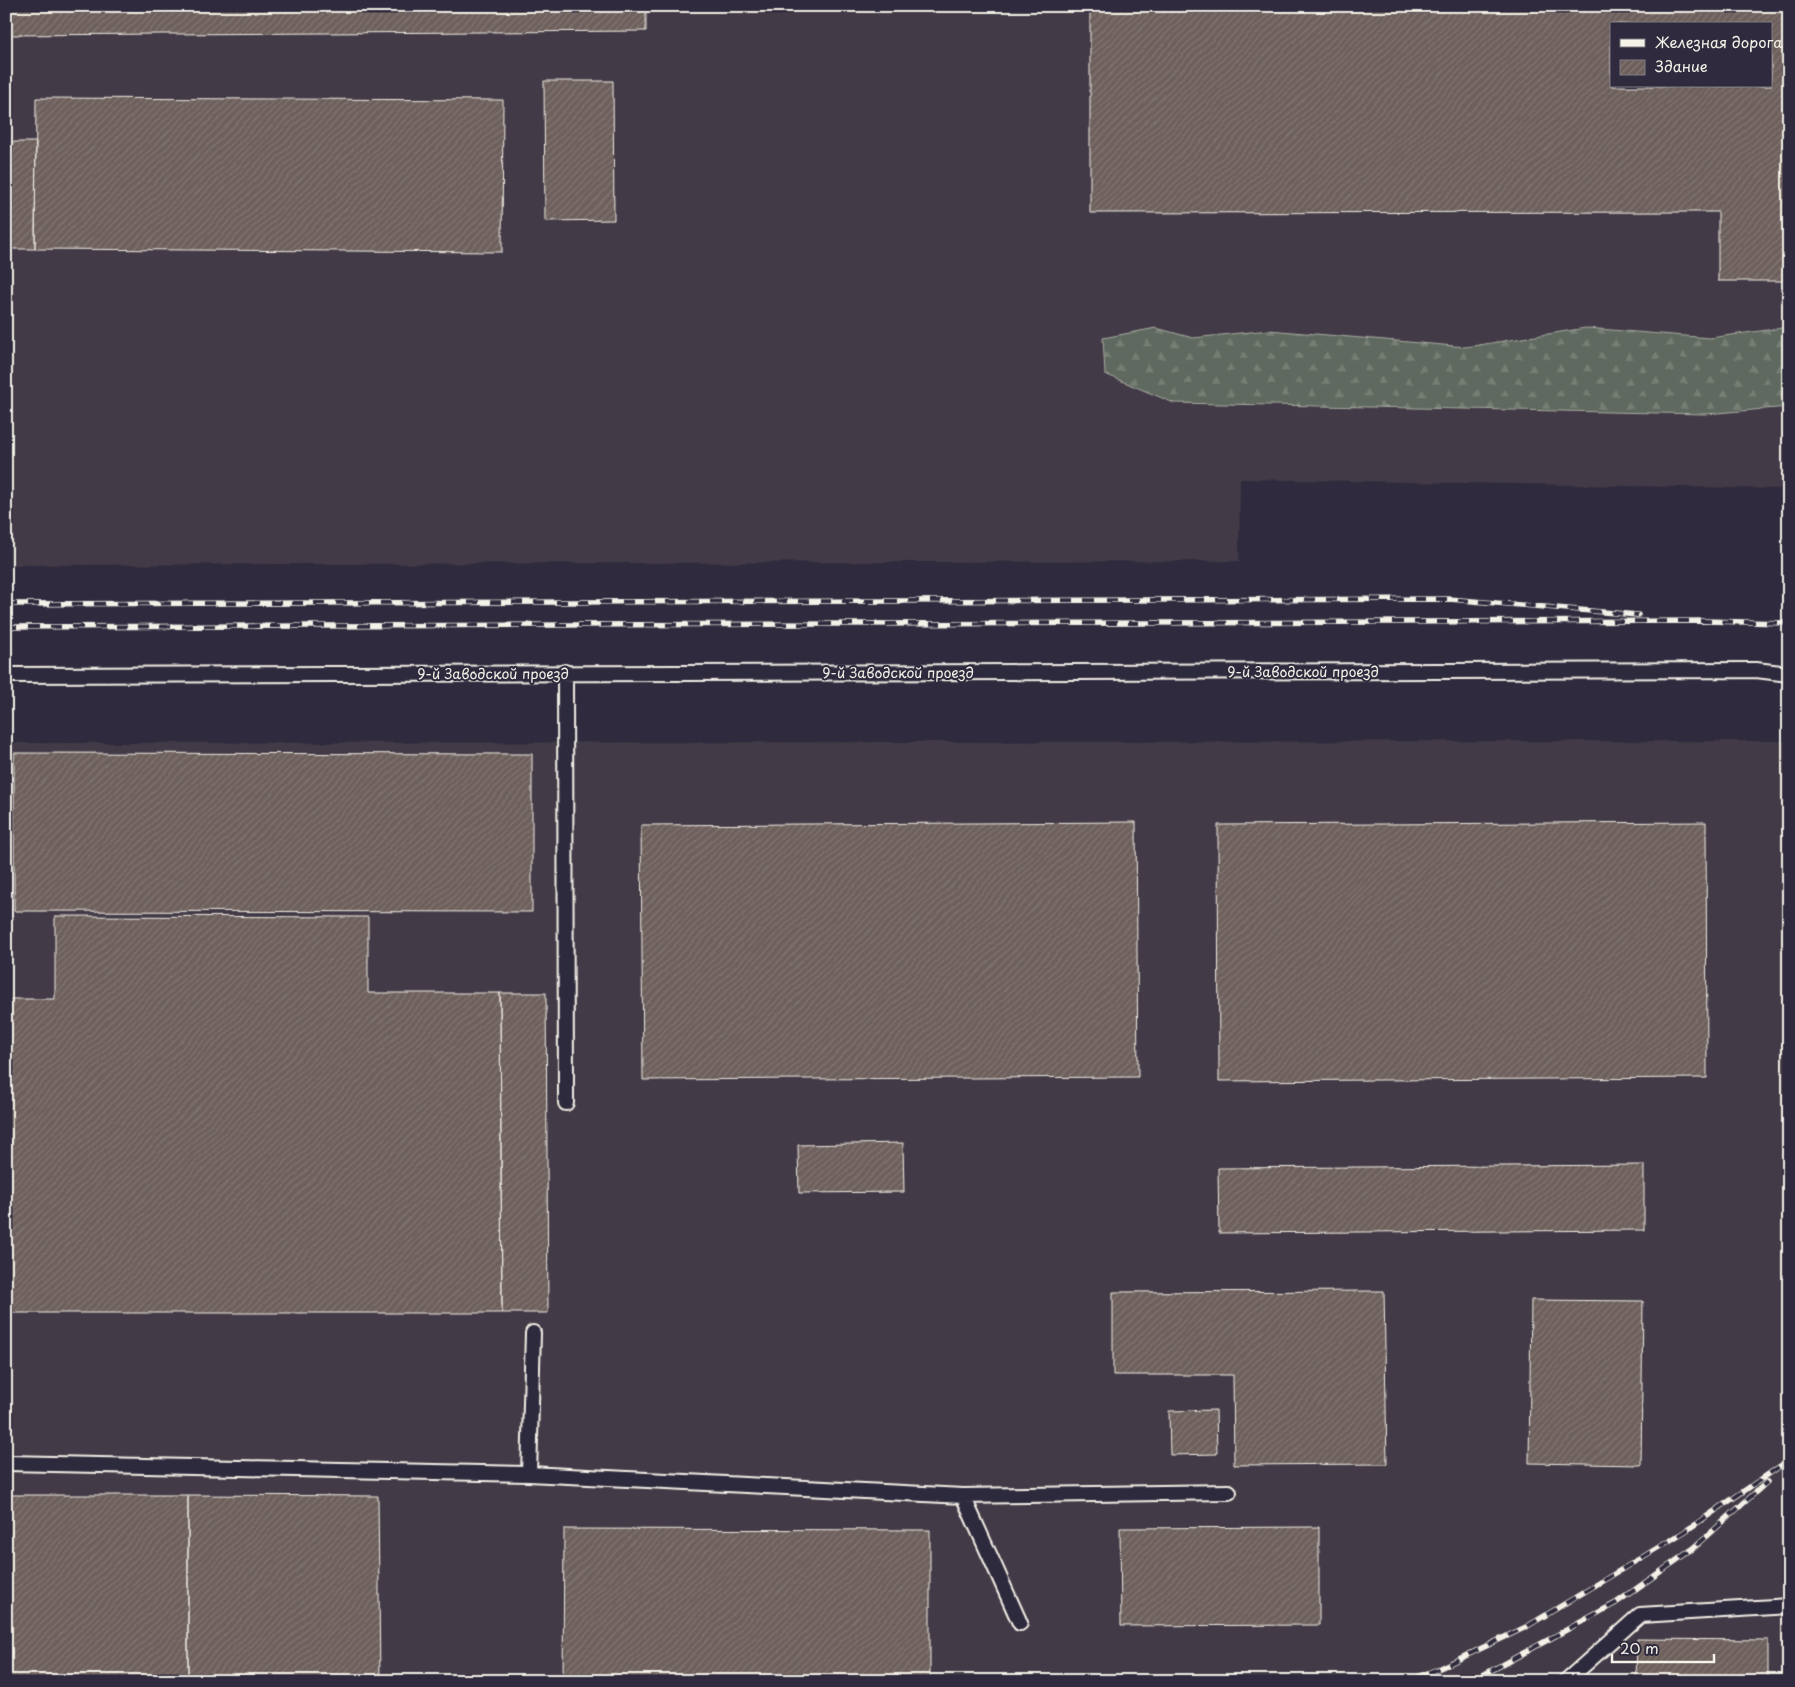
<svg xmlns="http://www.w3.org/2000/svg" width="1795" height="1687" viewBox="0 0 1795 1687" font-family="'Playpen Sans',sans-serif">
<style>
.built{fill:#423a46;fill-rule:evenodd}
.forest{fill:url(#forest-firs);stroke:#aaada3}
.building{fill:url(#building-hatch);stroke:#f4f1e8;fill-rule:evenodd}
.lines{fill:none;stroke-linecap:round;stroke-linejoin:round}
.lane-casing{stroke:#f4f1e8;stroke-width:18}
.lane{stroke:#2f2a3d;stroke-width:14}
.rail-casing{stroke:#f4f1e8;stroke-width:5.5}
.rail{stroke:#2f2a3d;stroke-width:4;stroke-dasharray:11;stroke-linecap:butt}
.labels{text-anchor:middle;dominant-baseline:central;stroke-width:4;stroke-linejoin:round;paint-order:stroke}
.street-label{font-size:14px;fill:#f4f1e8;stroke:#2f2a3d}
</style>
<defs>
<pattern id="forest-firs" width="22" height="20" patternUnits="userSpaceOnUse" patternTransform="scale(1.25)"><rect width="22" height="20" fill="#5f695e"/><path d="M5 1l3.5 6h-7zM16 11l3.5 6h-7z" fill="#777f75"/></pattern>
<pattern id="building-hatch" width="6" height="6" patternUnits="userSpaceOnUse" patternTransform="scale(1.25)"><rect width="6" height="6" fill="#6d5f5b"/><path d="M-1 1l2-2M0 6l6-6M5 7l2-2" fill="none" stroke="#827673"/></pattern>
</defs>
<rect width="100%" height="100%" fill="#2f2a3d"/>
<filter id="ink" filterUnits="userSpaceOnUse"><feTurbulence type="fractalNoise" baseFrequency=".02" numOctaves="2"/><feDisplacementMap in="SourceGraphic" scale="10" xChannelSelector="R" yChannelSelector="G"/><feConvolveMatrix kernelMatrix="1 2 1 2 8 2 1 2 1" color-interpolation-filters="sRGB"/></filter>
<g filter="url(#ink)">
<!-- built -->
<path class="built" d="M 6,6 L 1789,6 L 1789,489 L 1240,479 L 1239,561 L 6,565 ZM 1611,24 L 1771,24 L 1771,86 L 1611,86 Z
M 1789,741 L 1789,1681 L 6,1681 L 6,743 Z"/>
<!-- forest -->
<path class="forest" d="M 1789,327 L 1789,407 L 1705,414 L 1174,403 L 1105,374 L 1103,338 L 1156,328 L 1193,338 L 1269,330 L 1466,347 L 1586,328 L 1710,338 Z"/>
<!-- building -->
<path class="building" d="M 6,6 L 646,6 L 646,31 L 6,35 Z
M 1090,6 L 1789,6 L 1789,281 L 1718,281 L 1718,212 L 1090,213 ZM 1611,24 L 1771,24 L 1771,86 L 1611,86 Z
M 544,81 L 613,81 L 614,220 L 545,221 Z
M 36,98 L 503,100 L 502,252 L 35,249 Z
M 6,142 L 36,142 L 35,249 L 6,249 Z
M 14,753 L 532,754 L 532,912 L 14,911 Z
M 1136,822 L 1138,1077 L 643,1080 L 641,825 Z
M 1706,822 L 1707,1078 L 1219,1081 L 1218,825 Z
M 55,916 L 368,917 L 368,993 L 500,993 L 502,1313 L 6,1313 L 6,999 L 55,999 Z
M 500,993 L 546,993 L 548,1313 L 502,1313 Z
M 903,1143 L 904,1192 L 799,1193 L 798,1145 Z
M 1644,1165 L 1644,1230 L 1219,1233 L 1218,1168 Z
M 1384,1291 L 1387,1464 L 1234,1465 L 1233,1375 L 1113,1375 L 1113,1292 Z
M 1531,1300 L 1643,1301 L 1641,1465 L 1529,1463 Z
M 1216,1410 L 1217,1454 L 1170,1455 L 1169,1411 Z
M 6,1495 L 188,1495 L 188,1681 L 6,1681 Z
M 188,1495 L 378,1496 L 380,1681 L 188,1681 Z
M 1319,1527 L 1319,1625 L 1121,1626 L 1120,1528 Z
M 564,1529 L 930,1530 L 930,1681 L 563,1681 Z
M 1637,1639 L 1768,1640 L 1768,1681 L 1636,1681 Z"/>
<g class="lines">
<defs>
<path id="lane" d="M 565,672 L 566,1103
M 6,675 L 1756,670 L 1789,674
M 6,1463 L 529,1474 L 963,1496 L 1229,1492
M 529,1474 L 533,1333
M 963,1496 L 1020,1623
M 1566,1681 L 1640,1615 L 1789,1606"/>
</defs>
<!-- lane casing -->
<use href="#lane" class="lane-casing"/>
<!-- lane -->
<use href="#lane" class="lane"/>
<defs>
<path id="rail" d="M 6,604 L 1449,599 L 1638,615
M 6,627 L 1705,621 L 1789,623
M 1408,1681 L 1440,1668 L 1526,1627 L 1684,1532 L 1789,1460
M 1472,1681 L 1616,1603 L 1694,1548 L 1767,1482"/>
</defs>
<!-- rail casing -->
<use href="#rail" class="rail-casing"/>
<!-- rail -->
<use href="#rail" class="rail"/>
</g>
</g>
<g class="labels">
<!-- street labels -->
<g class="street-label">
<text x="1303" y="671">9-й Заводской проезд</text>
<text x="898" y="672">9-й Заводской проезд</text>
<text x="493" y="673">9-й Заводской проезд</text>
</g>
</g>
<!-- margin -->
<rect width="1795" height="1687" fill="none" stroke="#2f2a3d" stroke-width="25"/>
<rect x="12" y="12" width="1770" height="1662" fill="none" stroke="#f4f1e8" stroke-width="2" filter="url(#ink)"/>
<!-- legend -->
<rect x="1610" y="22" width="162" height="65" fill="#2f2a3d" stroke="#7e7a81"/>
<rect x="1620" y="39" width="25" height="8" fill="#f4f1e8" stroke="#7e7a81"/>
<text x="1655" y="48" font-size="15" fill="#f4f1e8">Железная дорога</text>
<rect x="1620" y="60" width="25" height="15" fill="url(#building-hatch)" stroke="#7e7a81"/>
<text x="1655" y="72" font-size="15" fill="#f4f1e8">Здание</text>
<!-- scale -->
<path d="M1612 1654v8h102v-8" fill="none" stroke="#f4f1e8" stroke-width="2.5"/>
<text x="1620" y="1654" font-size="15" fill="#f4f1e8" stroke="#2f2a3d" stroke-width="4" paint-order="stroke">20 m</text>
</svg>
